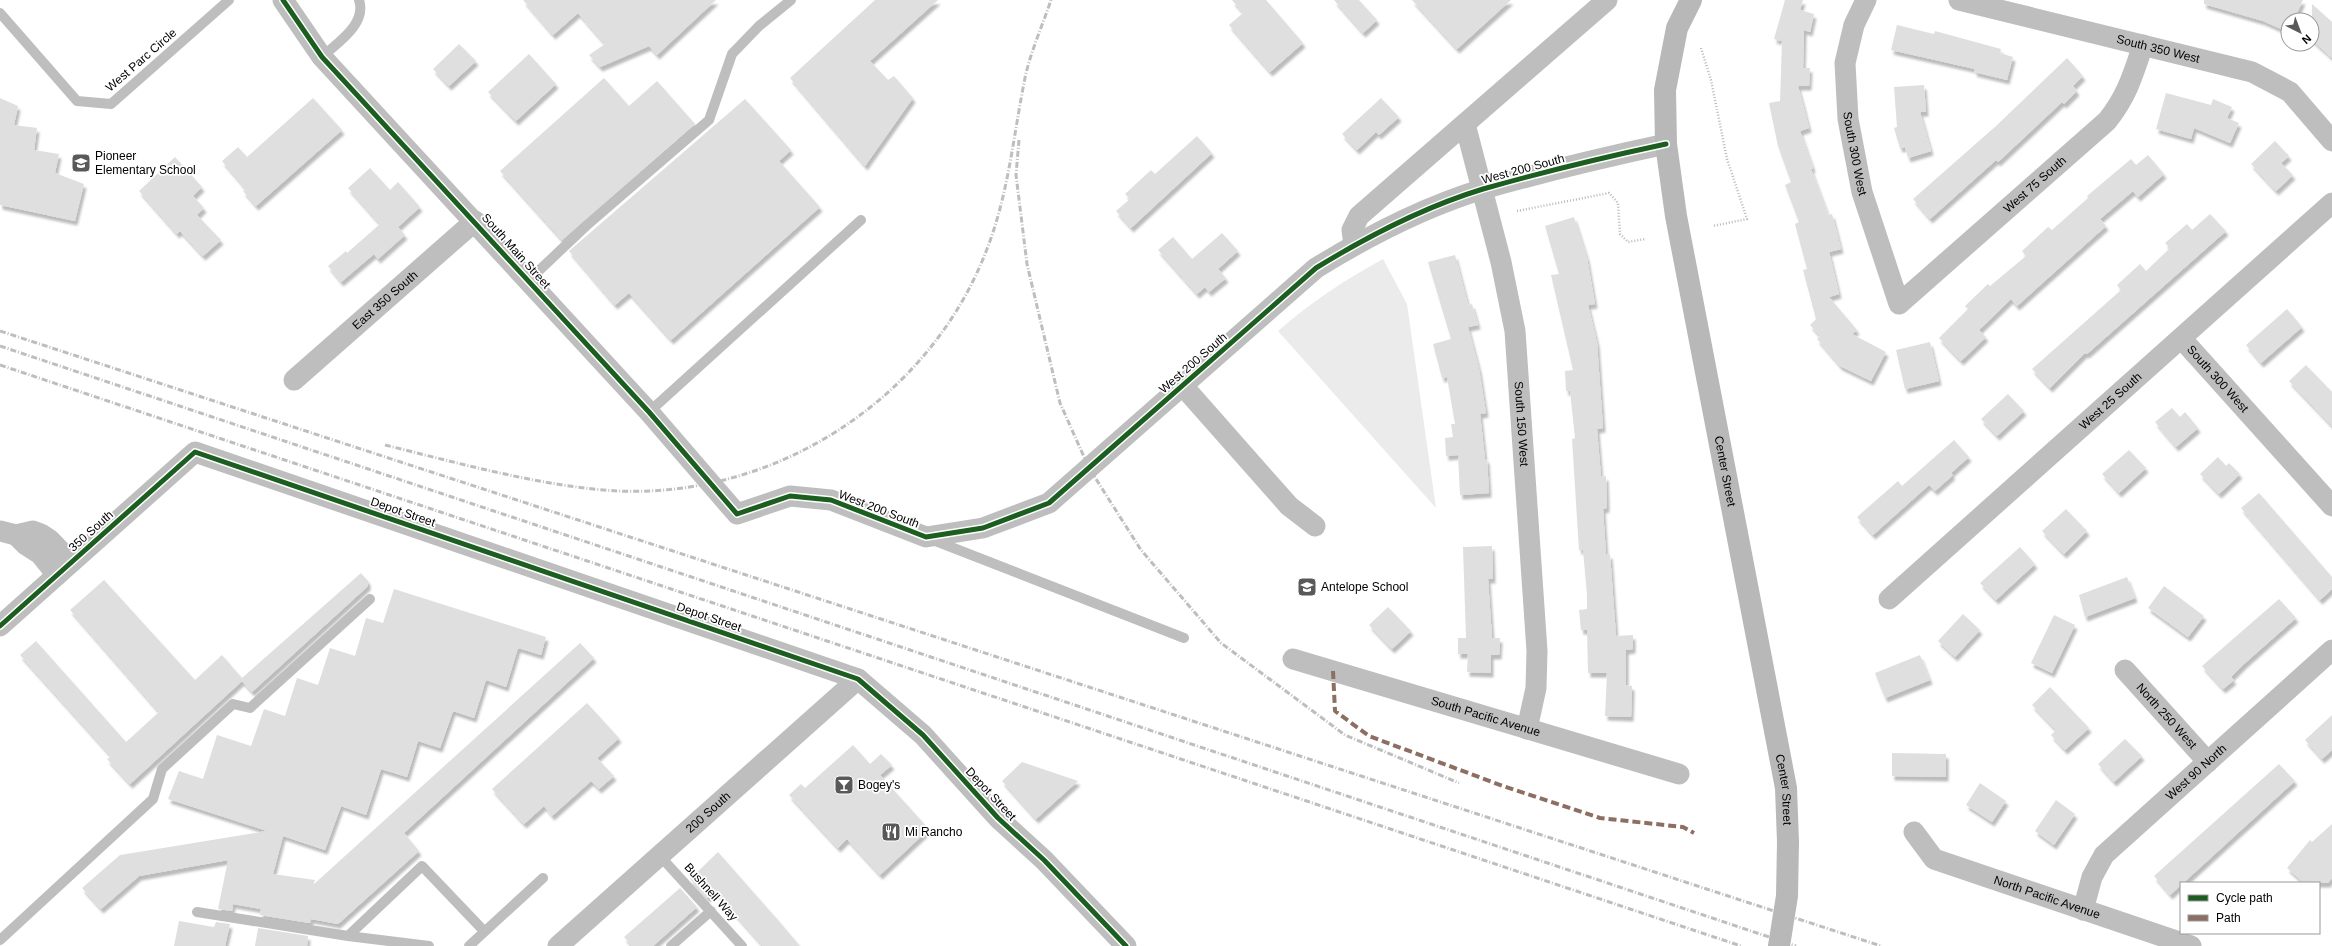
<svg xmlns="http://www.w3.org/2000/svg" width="2332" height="946" viewBox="0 0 2332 946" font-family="Arial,sans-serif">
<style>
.green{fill:#ebebeb}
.building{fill:#dfdfdf;filter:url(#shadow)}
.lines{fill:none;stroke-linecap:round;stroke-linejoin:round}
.path{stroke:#b9b9b9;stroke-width:2.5;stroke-dasharray:1 2;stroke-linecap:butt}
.lane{stroke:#bebebe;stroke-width:10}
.street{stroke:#bebebe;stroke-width:21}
.secondary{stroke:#b8b8b8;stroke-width:22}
.rail{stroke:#bebebe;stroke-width:3;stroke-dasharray:6 2 1 2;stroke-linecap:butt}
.secondary-bridge{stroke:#b8b8b8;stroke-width:22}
.quiet{stroke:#8d6e63;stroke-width:4;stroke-dasharray:8 4;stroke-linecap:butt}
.cycleway-casing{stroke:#fff;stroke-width:8}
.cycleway{stroke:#1b5e20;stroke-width:5}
.labels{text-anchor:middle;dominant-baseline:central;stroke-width:3.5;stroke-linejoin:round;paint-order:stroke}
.street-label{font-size:12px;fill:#000;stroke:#fff}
.poi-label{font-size:12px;fill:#000;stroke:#fff;text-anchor:start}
</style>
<defs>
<filter id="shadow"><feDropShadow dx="2.5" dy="4.5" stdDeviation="1" flood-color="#0004"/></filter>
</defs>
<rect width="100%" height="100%" fill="#fff"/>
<!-- green -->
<path class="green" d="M 1383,259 L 1407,304 L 1436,508 L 1278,331 C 1311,302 1345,280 1383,259 Z"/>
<!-- building -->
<path class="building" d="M 523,0 L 716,0 L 657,55 L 649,46 L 600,67 L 589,55 L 605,44 L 578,13 L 553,35 Z
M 875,0 L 938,0 L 870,61 L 888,80 L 894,76 L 913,98 L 865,166 L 790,78 Z
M 1232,0 L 1266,0 L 1303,43 L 1270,72 L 1229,25 L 1243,13 Z
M 1334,0 L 1359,0 L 1377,20 L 1363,33 Z
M 1412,0 L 1511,0 L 1457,49 Z
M 1785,0 L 1803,0 L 1800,10 L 1814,14 L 1810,32 L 1804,30 L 1803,68 L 1810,68 L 1809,86 L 1798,86 L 1809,128 L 1800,131 L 1813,168 L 1811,169 L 1828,215 L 1832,214 L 1841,249 L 1829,252 L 1839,294 L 1829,297 L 1857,330 L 1852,334 L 1886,352 L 1871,381 L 1840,366 L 1817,339 L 1820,336 L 1810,325 L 1816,319 L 1803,270 L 1807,269 L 1795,224 L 1799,222 L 1785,185 L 1791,182 L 1778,146 L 1769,103 L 1780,101 L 1782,41 L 1774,39 Z
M 2204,0 L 2303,0 L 2294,20 L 2288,20 L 2288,32 L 2263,21 L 2204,4 Z
M 2312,4 L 2332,22 L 2332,58 L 2312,40 Z
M 1897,25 L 1934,34 L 1935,31 L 2001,49 L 2000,53 L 2013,57 L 2007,80 L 1974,72 L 1975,69 L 1891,50 Z
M 459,44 L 476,61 L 449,86 L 433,69 Z
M 529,54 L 556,84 L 516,121 L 488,92 Z
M 2067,58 L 2083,76 L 2073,86 L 2077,91 L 2064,104 L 2062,102 L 1998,162 L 1996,160 L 1930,219 L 1913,199 L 1996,126 Z
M 604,78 L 629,106 L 657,81 L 695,124 L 562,240 L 500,171 Z
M 1924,85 L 1926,112 L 1920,112 L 1931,151 L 1908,158 L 1905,147 L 1900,148 L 1894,128 L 1897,127 L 1894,87 Z
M 2166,93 L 2211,105 L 2213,99 L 2232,107 L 2227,118 L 2239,123 L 2230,143 L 2194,128 L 2191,139 L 2156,129 Z
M 0,98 L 18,106 L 14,125 L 37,128 L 34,150 L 59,154 L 55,173 L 84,184 L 75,221 L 0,205 Z
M 313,98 L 342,130 L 256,206 L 243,191 L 246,189 L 222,161 L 238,147 L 247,157 Z
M 1381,98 L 1399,117 L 1379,135 L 1376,132 L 1357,150 L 1342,134 Z
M 745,99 L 791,150 L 779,161 L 820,207 L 671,340 L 629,293 L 615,305 L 569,251 Z
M 1197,136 L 1212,153 L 1131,228 L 1116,211 L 1130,199 L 1125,194 L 1151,170 L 1155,174 Z
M 2275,141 L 2289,156 L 2281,163 L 2293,175 L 2276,191 L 2251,164 Z
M 2148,155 L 2164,174 L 2138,197 L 2133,191 L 2100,219 L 2106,226 L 2017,306 L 2011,299 L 1979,330 L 1986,337 L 1961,361 L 1939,338 L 1968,309 L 1965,306 L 1988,284 L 1990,286 L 2026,256 L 2022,251 L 2048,227 L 2052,230 L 2088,198 L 2087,196 L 2131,159 L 2136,165 Z
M 175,157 L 202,187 L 193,196 L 204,208 L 197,215 L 221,240 L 203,256 L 180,231 L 177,234 L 139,191 Z
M 370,168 L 390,190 L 398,182 L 420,207 L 398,227 L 405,235 L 378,259 L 374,254 L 341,282 L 328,266 L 346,251 L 347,253 L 380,224 L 348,188 Z
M 2210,214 L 2226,231 L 2087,354 L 2085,353 L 2050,388 L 2032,369 L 2121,290 L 2117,285 L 2140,264 L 2146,271 L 2170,248 L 2165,243 L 2187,224 L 2192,230 Z
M 1574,217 L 1587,258 L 1595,304 L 1588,305 L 1597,343 L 1603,428 L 1597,429 L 1601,477 L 1606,476 L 1607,508 L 1603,509 L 1606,555 L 1610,554 L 1616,636 L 1633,635 L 1633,649 L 1626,650 L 1626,685 L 1632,686 L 1631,717 L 1605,716 L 1607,673 L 1588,673 L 1587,630 L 1581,630 L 1579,610 L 1587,609 L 1587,595 L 1583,550 L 1579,550 L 1572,439 L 1575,438 L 1570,391 L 1566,391 L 1565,371 L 1573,370 L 1551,275 L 1559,274 L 1545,226 Z
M 1222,233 L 1238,251 L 1218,269 L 1226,278 L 1209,292 L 1205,287 L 1197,294 L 1158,250 L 1173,237 L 1192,259 Z
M 1455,255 L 1468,305 L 1472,304 L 1478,325 L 1468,327 L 1479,369 L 1486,413 L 1480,414 L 1485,459 L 1487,459 L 1489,493 L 1460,495 L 1458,455 L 1446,456 L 1445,438 L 1453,437 L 1451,424 L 1455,424 L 1447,377 L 1442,378 L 1433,344 L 1451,339 L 1428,262 Z
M 2287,309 L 2302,327 L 2261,363 L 2246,345 Z
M 1930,342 L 1939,381 L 1905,389 L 1896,350 Z
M 2306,365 L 2332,392 L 2332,426 L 2289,381 Z
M 2008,394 L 2024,411 L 1997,436 L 1981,419 Z
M 2172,408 L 2180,417 L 2185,412 L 2198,428 L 2176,447 L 2155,422 Z
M 1954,440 L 1969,457 L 1951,473 L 1953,475 L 1935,491 L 1929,485 L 1873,535 L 1857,517 L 1898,481 L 1902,486 Z
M 2129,450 L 2146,468 L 2119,493 L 2102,474 Z
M 2218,457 L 2226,466 L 2229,463 L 2240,474 L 2219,494 L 2200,474 Z
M 2259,493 L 2332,577 L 2332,589 L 2320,600 L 2241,508 Z
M 2066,509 L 2087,531 L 2064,554 L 2042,531 Z
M 1492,546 L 1493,579 L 1488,579 L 1492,638 L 1500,638 L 1499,655 L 1491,655 L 1491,673 L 1467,672 L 1468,654 L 1458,654 L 1458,638 L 1466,638 L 1463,547 Z
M 2020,547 L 2035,564 L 1996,600 L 1980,583 Z
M 361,573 L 368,581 L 368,586 L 252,692 L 242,681 L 130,784 L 107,759 L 111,756 L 20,655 L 36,641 L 126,742 L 159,712 L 70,610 L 104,580 L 195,680 L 222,655 L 242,678 Z
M 2127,577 L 2135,598 L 2085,617 L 2079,595 Z
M 2164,586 L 2204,616 L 2188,637 L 2148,608 Z
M 394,589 L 546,637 L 541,655 L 518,648 L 506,687 L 486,680 L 474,718 L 453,711 L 440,748 L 418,741 L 407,777 L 381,769 L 366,815 L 341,806 L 325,850 L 283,836 L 273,874 L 315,880 L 313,885 L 580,643 L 594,658 L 404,833 L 419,851 L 338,924 L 311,919 L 310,923 L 260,915 L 261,909 L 233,904 L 232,911 L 218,909 L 228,860 L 139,876 L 101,909 L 82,888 L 120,855 L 267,831 L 168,799 L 179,771 L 203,779 L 217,735 L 251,746 L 264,709 L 285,716 L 297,678 L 318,685 L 330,648 L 355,656 L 366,618 L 383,623 Z
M 2279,599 L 2296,618 L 2244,664 L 2231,677 L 2234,680 L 2223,689 L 2202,666 Z
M 1388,607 L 1411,631 L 1392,649 L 1369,625 Z
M 1963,614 L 1980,630 L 1955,657 L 1938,641 Z
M 2054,615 L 2075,625 L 2052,673 L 2031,663 Z
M 1920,655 L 1930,680 L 1885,698 L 1875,673 Z
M 2050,687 L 2089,728 L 2065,750 L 2051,735 L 2056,730 L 2032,705 Z
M 587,703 L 619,738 L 597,758 L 614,776 L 599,789 L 591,781 L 552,816 L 544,806 L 524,824 L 492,789 Z
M 2332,715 L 2332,750 L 2322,759 L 2305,740 Z
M 2125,739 L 2142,756 L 2114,782 L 2098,764 Z
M 853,745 L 870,764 L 881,754 L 892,765 L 880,775 L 929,829 L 880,875 L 847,839 L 838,848 L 789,795 L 801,784 L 805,788 Z
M 1892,753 L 1946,754 L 1946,777 L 1892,776 Z
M 1022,762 L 1078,781 L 1036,819 L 1002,781 Z
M 2279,764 L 2295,781 L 2170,895 L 2154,876 Z
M 1980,783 L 2006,801 L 1992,822 L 1966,805 Z
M 2056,800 L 2075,814 L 2054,845 L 2035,831 Z
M 2332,824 L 2332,878 L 2328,883 L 2304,883 L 2287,868 L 2310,840 L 2312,842 Z
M 718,852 L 778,920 L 800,946 L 763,946 L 715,892 L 707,898 L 690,879 Z
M 680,888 L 697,907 L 653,946 L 632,946 L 624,937 Z
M 179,921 L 214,927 L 216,922 L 230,924 L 225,946 L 174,946 Z
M 258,928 L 308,936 L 307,946 L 255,946 Z"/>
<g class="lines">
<!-- path -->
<path class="path" d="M 1701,48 L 1711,80 L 1727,159 L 1747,219 L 1713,226
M 1517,211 L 1609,193 L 1618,203 L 1620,234 L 1628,242 L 1645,239"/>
<!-- lane -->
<path class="lane" d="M 0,13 L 77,101 L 111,104 L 229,0
M 322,57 C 338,42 367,24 359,0
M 529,280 L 586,226 L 709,120 L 732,54 L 759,26 L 791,0
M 649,412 L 861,220
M 933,540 L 1184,638
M 660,856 L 742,946
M 197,912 L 348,936
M 0,940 L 153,799 L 162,769 L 233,704 L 250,708 L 370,599
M 429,946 L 348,936 L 422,866 L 484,931
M 469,946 L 543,878
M 671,946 L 711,911"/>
<!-- street -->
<g class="street">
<path d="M 283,0 L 322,57 L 649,412 L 737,514 L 790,496 L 831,500 L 926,537 L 983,528 L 1049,503 L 1316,268 C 1368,236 1424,207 1483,189 C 1543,172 1605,157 1666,144"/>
<path id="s1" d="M 1866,0 L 1854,25 L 1845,63 L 1848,119 L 1862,192 L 1899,304 L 2107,121 C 2127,96 2133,75 2143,45"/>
<path id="s2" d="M 1959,0 L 2252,72 L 2290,92 L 2332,141"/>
<path id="s3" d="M 1465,124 L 1501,262 L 1515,331 L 1537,651 L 1536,688 L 1527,729"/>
<path d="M 1354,245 L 1352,230 L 1359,216 L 1607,0"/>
<path id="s4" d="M 2181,338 L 2332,506"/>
<path id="s5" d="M 294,380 L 475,221"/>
<path d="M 1183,386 L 1289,506 L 1315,526"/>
<path d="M 0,531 L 16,535 L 33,531 L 41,534 L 50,540 L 71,562"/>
<path d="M 16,535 L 26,545 L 40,554 L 57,575"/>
<path id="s6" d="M 1889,599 L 2332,203"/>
<path d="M 0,626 L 195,452 L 858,679 L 923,735 L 998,818 L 1044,860 L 1126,946"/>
<path id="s7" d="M 1293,659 L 1679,774"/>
<path id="s8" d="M 2125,670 L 2208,762"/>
<path id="s9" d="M 1914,832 L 1934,859 L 2191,946"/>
<path id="s10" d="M 2083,910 L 2092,877 L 2104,855 L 2332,650"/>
<path id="s11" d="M 558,946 L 858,679"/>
</g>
<!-- secondary -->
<path class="secondary" id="s12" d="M 1691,0 L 1677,28 L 1665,90 L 1666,144 L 1676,216 L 1786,788 L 1788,842"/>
<!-- rail -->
<path class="rail" d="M 1019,140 L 1016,175 L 1027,264 L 1060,403 L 1089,468 L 1141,550 L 1221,643 L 1345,735 L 1459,783
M 0,331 L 1881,946
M 0,346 L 1796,946
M 0,365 L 1741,946
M 385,445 C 458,463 544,487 618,491 C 778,498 931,397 987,249 C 1008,195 1013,139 1024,83 C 1029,55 1042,27 1051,0"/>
<!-- secondary-bridge -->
<path class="secondary-bridge" d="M 1779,946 L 1787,896 L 1788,842"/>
<!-- quiet -->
<path class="quiet" d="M 1333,671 L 1335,711 L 1369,736 L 1503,786 L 1600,818 L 1683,827 L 1694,833"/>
<defs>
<path id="cycleway" d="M 283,0 L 322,57 L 649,412 L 737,514 L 790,496 L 831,500 L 926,537 L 983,528 L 1049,503 L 1316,268 C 1368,236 1424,207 1483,189 C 1543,172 1605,157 1666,144
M 0,626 L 195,452 L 858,679 L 923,735 L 998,818 L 1044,860 L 1126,946"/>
</defs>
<!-- cycleway casing -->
<use href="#cycleway" class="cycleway-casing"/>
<!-- cycleway -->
<use href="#cycleway" class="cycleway"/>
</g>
<!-- icons -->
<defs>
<symbol id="school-square" viewBox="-11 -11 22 22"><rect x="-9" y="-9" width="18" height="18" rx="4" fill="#595959" stroke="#fff"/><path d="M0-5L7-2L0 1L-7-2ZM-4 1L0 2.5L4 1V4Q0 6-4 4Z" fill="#fff"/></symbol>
<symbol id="bar-square" viewBox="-11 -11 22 22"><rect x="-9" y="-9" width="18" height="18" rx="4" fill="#595959" stroke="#fff"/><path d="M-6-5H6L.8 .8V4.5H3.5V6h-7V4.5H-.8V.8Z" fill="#fff"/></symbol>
<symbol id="restaurant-square" viewBox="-11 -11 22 22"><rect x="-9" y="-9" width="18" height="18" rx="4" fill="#595959" stroke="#fff"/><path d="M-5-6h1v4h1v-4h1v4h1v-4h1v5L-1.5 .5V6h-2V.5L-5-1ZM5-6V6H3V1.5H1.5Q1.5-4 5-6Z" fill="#fff"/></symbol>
</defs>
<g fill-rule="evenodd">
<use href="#school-square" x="70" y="152" width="22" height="22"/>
<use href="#school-square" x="1296" y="576" width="22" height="22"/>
<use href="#bar-square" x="833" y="774" width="22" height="22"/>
<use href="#restaurant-square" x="880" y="821" width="22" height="22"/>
</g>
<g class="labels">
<!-- street labels -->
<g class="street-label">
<text stroke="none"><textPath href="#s2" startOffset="205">South 350 West</textPath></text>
<text transform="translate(141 60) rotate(-41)">West Parc Circle</text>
<text stroke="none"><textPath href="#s1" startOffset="158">South 300 West</textPath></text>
<text transform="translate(1523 169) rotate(-15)">West 200 South</text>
<text stroke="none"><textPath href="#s1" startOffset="496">West 75 South</textPath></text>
<text transform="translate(516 251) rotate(48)">South Main Street</text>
<text stroke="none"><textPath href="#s5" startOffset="121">East 350 South</textPath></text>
<text transform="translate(1193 363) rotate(-41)">West 200 South</text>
<text stroke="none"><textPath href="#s4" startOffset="55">South 300 West</textPath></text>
<text stroke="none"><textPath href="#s6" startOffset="297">West 25 South</textPath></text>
<text stroke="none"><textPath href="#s3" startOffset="306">South 150 West</textPath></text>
<text stroke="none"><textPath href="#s12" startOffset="481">Center Street</textPath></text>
<text transform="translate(879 509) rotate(21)">West 200 South</text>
<text transform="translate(403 512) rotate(19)">Depot Street</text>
<text transform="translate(91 531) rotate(-42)">350 South</text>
<text transform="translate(709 617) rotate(19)">Depot Street</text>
<text stroke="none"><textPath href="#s8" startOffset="62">North 250 West</textPath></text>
<text stroke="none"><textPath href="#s7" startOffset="201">South Pacific Avenue</textPath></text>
<text stroke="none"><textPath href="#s10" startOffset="183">West 90 North</textPath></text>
<text stroke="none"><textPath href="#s12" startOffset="805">Center Street</textPath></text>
<text transform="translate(991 794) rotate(47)">Depot Street</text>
<text stroke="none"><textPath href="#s11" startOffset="201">200 South</textPath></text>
<text transform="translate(711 892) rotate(48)">Bushnell Way</text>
<text stroke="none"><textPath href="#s9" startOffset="153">North Pacific Avenue</textPath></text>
</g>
<!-- poi labels -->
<g class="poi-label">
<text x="95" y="156">Pioneer<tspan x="95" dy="14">Elementary School</tspan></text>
<text x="1321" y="587">Antelope School</text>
<text x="858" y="785">Bogey's</text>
<text x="905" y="832">Mi Rancho</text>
</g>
</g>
<!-- legend -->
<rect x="2180" y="882" width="140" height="52" fill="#ffffff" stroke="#999999"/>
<rect x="2188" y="895" width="20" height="6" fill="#1b5e20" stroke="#999999"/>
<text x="2216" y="902" font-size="12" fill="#000000">Cycle path</text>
<rect x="2188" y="915" width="20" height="6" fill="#8d6e63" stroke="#999999"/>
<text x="2216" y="922" font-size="12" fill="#000000">Path</text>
<!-- north arrow -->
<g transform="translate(2300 32) rotate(138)"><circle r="19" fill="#ffffff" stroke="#999999"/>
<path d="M0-3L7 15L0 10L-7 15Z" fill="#595959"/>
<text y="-6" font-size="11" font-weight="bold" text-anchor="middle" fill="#000000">N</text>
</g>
</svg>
